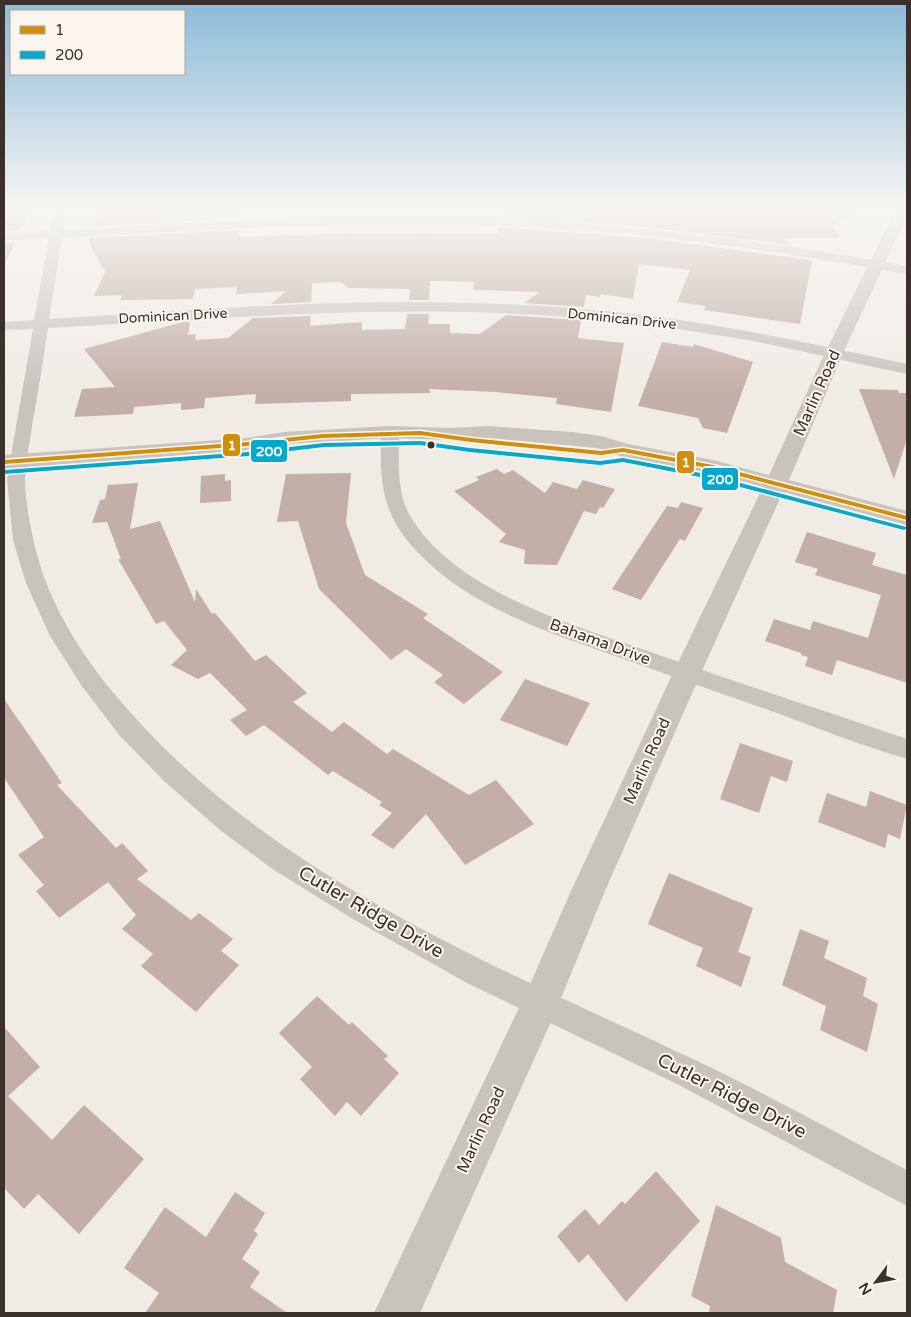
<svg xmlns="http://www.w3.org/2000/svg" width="911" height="1317" viewBox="0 0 911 1317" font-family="'Varela Round',sans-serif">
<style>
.building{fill:#c3afa7}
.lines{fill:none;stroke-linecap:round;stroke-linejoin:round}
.minor{fill:#c9c3be;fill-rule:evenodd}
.tertiary{fill:#c9c3be;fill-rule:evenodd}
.bus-1-casing{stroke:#fbf5ee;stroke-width:3}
.bus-2-casing{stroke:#fbf5ee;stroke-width:3}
.bus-1{fill:#d18e09;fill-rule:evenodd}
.bus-2{fill:#00a9ce;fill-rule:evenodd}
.bus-dot{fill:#3b302b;stroke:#fbf5ee;stroke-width:2}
.labels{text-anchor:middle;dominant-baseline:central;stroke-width:4;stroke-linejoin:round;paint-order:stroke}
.far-street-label{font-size:14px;fill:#3b302b;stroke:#fbf5ee}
.street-label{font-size:16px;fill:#3b302b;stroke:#fbf5ee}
.near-street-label{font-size:19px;fill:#3b302b;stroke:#fbf5ee}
.line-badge{stroke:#fbf5ee;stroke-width:2}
.badge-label{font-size:14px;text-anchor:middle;font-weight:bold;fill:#fff}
</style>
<rect width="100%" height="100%" fill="#f0ebe5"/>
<!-- building -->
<path class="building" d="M 4,211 L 31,211 L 21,230 L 4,231 Z
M 100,211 L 242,211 L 241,218 L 94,226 Z
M 500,211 L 859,211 L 833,226 L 841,238 L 783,238 L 792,245 L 647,227 L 500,216 Z
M 499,227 L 646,238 L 810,260 L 812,261 L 800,324 L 704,310 L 706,306 L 677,302 L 690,270 L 639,264 L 633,299 L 601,294 L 600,297 L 586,295 L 584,307 L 524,303 L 540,292 L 473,290 L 474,282 L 430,281 L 429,300 L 409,300 L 410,289 L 349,288 L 341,282 L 312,283 L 311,302 L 271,304 L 286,291 L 236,294 L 237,287 L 195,289 L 193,299 L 120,300 L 122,295 L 94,296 L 105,272 L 89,242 L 90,238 L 239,230 L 239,237 L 363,233 L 499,234 Z
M 15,242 L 4,266 L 4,243 Z
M 407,314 L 429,314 L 428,324 L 450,324 L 450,333 L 480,334 L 506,315 L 581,320 L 578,338 L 624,343 L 611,412 L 556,404 L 557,398 L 496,392 L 429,389 L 430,393 L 351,394 L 351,401 L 255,404 L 256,394 L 205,398 L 204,408 L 181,410 L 181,403 L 134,407 L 133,414 L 74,417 L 82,389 L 115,387 L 84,349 L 183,322 L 190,322 L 188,335 L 196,334 L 195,340 L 228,338 L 253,318 L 311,316 L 310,326 L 362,322 L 362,330 L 405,329 Z
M 662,342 L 693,347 L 694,344 L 753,362 L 727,433 L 703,428 L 698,418 L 638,406 Z
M 859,389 L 898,390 L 899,393 L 907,393 L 907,439 L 894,479 Z
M 497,469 L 504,474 L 513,470 L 545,493 L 553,482 L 577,489 L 583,480 L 615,489 L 603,508 L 600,507 L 596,514 L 584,511 L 557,565 L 524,564 L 525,550 L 499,542 L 506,534 L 454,491 L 479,480 L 476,477 Z
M 351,473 L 346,523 L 365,575 L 428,614 L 423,618 L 503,672 L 464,704 L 434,682 L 443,675 L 406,649 L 391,660 L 319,589 L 298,521 L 277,522 L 286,474 Z
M 225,474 L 225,481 L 231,480 L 231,501 L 200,503 L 201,476 Z
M 138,483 L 130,529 L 160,521 L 195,602 L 196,589 L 212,614 L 215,613 L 255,661 L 266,655 L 307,693 L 293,702 L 332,732 L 344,722 L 387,754 L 393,749 L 469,795 L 496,780 L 534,824 L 465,865 L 426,814 L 393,849 L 371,835 L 392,813 L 379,805 L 382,802 L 333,771 L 328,775 L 264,725 L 246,736 L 230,720 L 247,710 L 210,673 L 198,679 L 171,665 L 187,650 L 164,621 L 156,624 L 118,559 L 121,559 L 107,522 L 92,523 L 100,500 L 105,499 L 108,485 Z
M 681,502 L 703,508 L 685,541 L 680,539 L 641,600 L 612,589 L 667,506 L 678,508 Z
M 807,532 L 876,553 L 872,565 L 907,575 L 907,683 L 837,660 L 832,675 L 805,666 L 808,657 L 801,655 L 801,653 L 765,641 L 774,619 L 810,630 L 813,621 L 868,638 L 881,595 L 815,575 L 818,569 L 795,562 Z
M 525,679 L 590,703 L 567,746 L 500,720 Z
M 4,699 L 62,783 L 57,785 L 116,848 L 122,843 L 148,871 L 137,879 L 191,920 L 199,913 L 233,939 L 221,951 L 239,965 L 196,1012 L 141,966 L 153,954 L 122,929 L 136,915 L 108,882 L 59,918 L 36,891 L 44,885 L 18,855 L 44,837 L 4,778 Z
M 740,743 L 793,761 L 787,782 L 771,776 L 759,813 L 720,799 Z
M 870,791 L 907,805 L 900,839 L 888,834 L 885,848 L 818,822 L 827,793 L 866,807 Z
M 669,873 L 753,908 L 738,952 L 751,957 L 741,987 L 696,966 L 703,948 L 648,924 Z
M 800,929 L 829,941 L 824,958 L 867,978 L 863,996 L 878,1004 L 867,1052 L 820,1030 L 826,1006 L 782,985 Z
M 317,996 L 349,1025 L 352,1022 L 388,1056 L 384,1059 L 399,1073 L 361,1116 L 347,1102 L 335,1116 L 300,1079 L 312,1067 L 279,1033 Z
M 4,1027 L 40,1067 L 8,1096 L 52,1140 L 84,1105 L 144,1159 L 79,1234 L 38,1194 L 24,1209 L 4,1188 Z
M 656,1171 L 700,1221 L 626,1302 L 588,1254 L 579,1263 L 557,1236 L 585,1209 L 599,1225 L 622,1201 L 625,1204 Z
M 235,1192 L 265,1213 L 254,1231 L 258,1234 L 242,1259 L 260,1272 L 250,1287 L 287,1313 L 145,1313 L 159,1293 L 124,1268 L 165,1207 L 206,1237 Z
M 716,1205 L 781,1238 L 785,1262 L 837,1290 L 833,1313 L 709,1313 L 710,1306 L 691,1296 Z"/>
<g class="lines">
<!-- minor -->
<path class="minor" d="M 54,211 L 66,211 L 63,230 C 205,222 347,212 489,217 C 629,223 769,241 907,266 L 907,274 C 768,249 629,230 488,225 C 346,220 204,230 62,238 L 49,319 C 189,311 329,298 470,303 C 550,305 632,312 712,325 C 777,336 842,350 907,364 L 907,374 C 857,364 808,352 758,342 C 703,332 647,324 591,319 C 409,302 229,318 48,328 C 43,361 38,394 32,426 C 30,443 25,462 25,479 C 25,498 29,520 33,538 C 44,594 76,647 111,690 C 261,873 488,962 695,1060 C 767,1094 837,1133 907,1170 L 907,1206 L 677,1084 L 467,983 L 353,919 L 274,870 L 220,830 L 165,782 L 120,736 L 81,685 L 50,636 L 26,583 L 13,540 L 7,479 L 33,329 L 4,330 L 4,322 L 34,320 L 49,238 L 4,241 L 4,233 L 50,231 Z
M 390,427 L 396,428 L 399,432 C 399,459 396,489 409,514 C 455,595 585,628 668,658 C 747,686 828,712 907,739 L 907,759 C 855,744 805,723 754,705 C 707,689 661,672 615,656 C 543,630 463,605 411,545 C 380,509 380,477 381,432 L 384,428 Z"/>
<!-- tertiary -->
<path class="tertiary" d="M 895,211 L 907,211 L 907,216 L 843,353 L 789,480 L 907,511 L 907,525 L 783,492 L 701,673 L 605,891 L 554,1015 L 420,1313 L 374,1313 L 528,989 L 571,891 L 673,673 L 763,487 L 711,473 L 623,457 L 597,448 L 488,438 L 452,440 L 390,438 L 284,444 L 247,450 L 4,469 L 4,455 L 247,438 L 284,432 L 390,426 L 452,428 L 488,426 L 572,432 L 601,436 L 628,444 L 713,460 L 769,475 L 825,353 Z"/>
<defs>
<path id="bus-1" d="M 420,431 L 471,438 L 601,451 L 623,448 L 713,465 L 907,516 L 907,520 L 713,469 L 623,452 L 601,455 L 471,442 L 420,435 L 323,438 L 247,446 L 4,464 L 4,460 L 247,442 L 323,434 Z"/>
<path id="bus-2" d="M 420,441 L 470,448 L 600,461 L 623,458 L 711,475 L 906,527 L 907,528 L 904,530 L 710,479 L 623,462 L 600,465 L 470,452 L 420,445 L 324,447 L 248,456 L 4,474 L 4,470 L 5,470 L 248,452 L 324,443 Z"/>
</defs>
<!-- bus-1 casing -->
<use href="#bus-1" class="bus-1-casing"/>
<!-- bus-2 casing -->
<use href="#bus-2" class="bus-2-casing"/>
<!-- bus-1 -->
<use href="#bus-1" class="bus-1"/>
<!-- bus-2 -->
<use href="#bus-2" class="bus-2"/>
</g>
<!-- sky -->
<linearGradient id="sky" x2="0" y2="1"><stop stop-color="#8bbad8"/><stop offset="0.53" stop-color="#f8f6f3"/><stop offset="1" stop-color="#f8f6f3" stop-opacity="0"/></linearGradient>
<rect width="911" height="395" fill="url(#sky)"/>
<!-- markers -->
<circle class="bus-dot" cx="431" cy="445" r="4.5"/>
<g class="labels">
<!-- far-street labels -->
<g class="far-street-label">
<text transform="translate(173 316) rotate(-3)">Dominican Drive</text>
<text transform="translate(622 319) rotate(6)">Dominican Drive</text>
</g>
<!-- street labels -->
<g class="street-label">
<text transform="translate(817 393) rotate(-66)">Marlin Road</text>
<text transform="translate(600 642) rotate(20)">Bahama Drive</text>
<text transform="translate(647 761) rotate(-66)">Marlin Road</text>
<text transform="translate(481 1130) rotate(-65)">Marlin Road</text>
</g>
<!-- near-street labels -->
<g class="near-street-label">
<text transform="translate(371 912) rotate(30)">Cutler Ridge Drive</text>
<text transform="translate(732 1096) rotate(27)">Cutler Ridge Drive</text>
</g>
</g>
<g class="line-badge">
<rect x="222" y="433" width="19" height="24" rx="5" fill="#d18e09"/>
<rect x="250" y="439" width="38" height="24" rx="5" fill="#00a9ce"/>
<rect x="676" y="450" width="19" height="24" rx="5" fill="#d18e09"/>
<rect x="701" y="467" width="38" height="24" rx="5" fill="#00a9ce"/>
</g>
<g class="badge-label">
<text x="232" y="450">1</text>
<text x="269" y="456">200</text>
<text x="686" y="467">1</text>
<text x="720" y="484">200</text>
</g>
<!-- border -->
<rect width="911" height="1317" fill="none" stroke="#3b302b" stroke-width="10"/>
<!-- legend -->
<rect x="10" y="10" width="175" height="65" fill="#fbf5ee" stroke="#aea6a0"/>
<rect x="20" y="26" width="25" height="8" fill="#d18e09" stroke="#aea6a0"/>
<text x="55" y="35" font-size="15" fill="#3b302b">1</text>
<rect x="20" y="51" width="25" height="8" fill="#00a9ce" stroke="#aea6a0"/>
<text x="55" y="60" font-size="15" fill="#3b302b">200</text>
<!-- north arrow -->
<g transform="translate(876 1282) rotate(238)" stroke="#fbf5ee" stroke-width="4" paint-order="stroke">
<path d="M0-4L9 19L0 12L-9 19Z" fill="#3b302b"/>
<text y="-8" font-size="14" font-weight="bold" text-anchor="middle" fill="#3b302b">N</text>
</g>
</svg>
